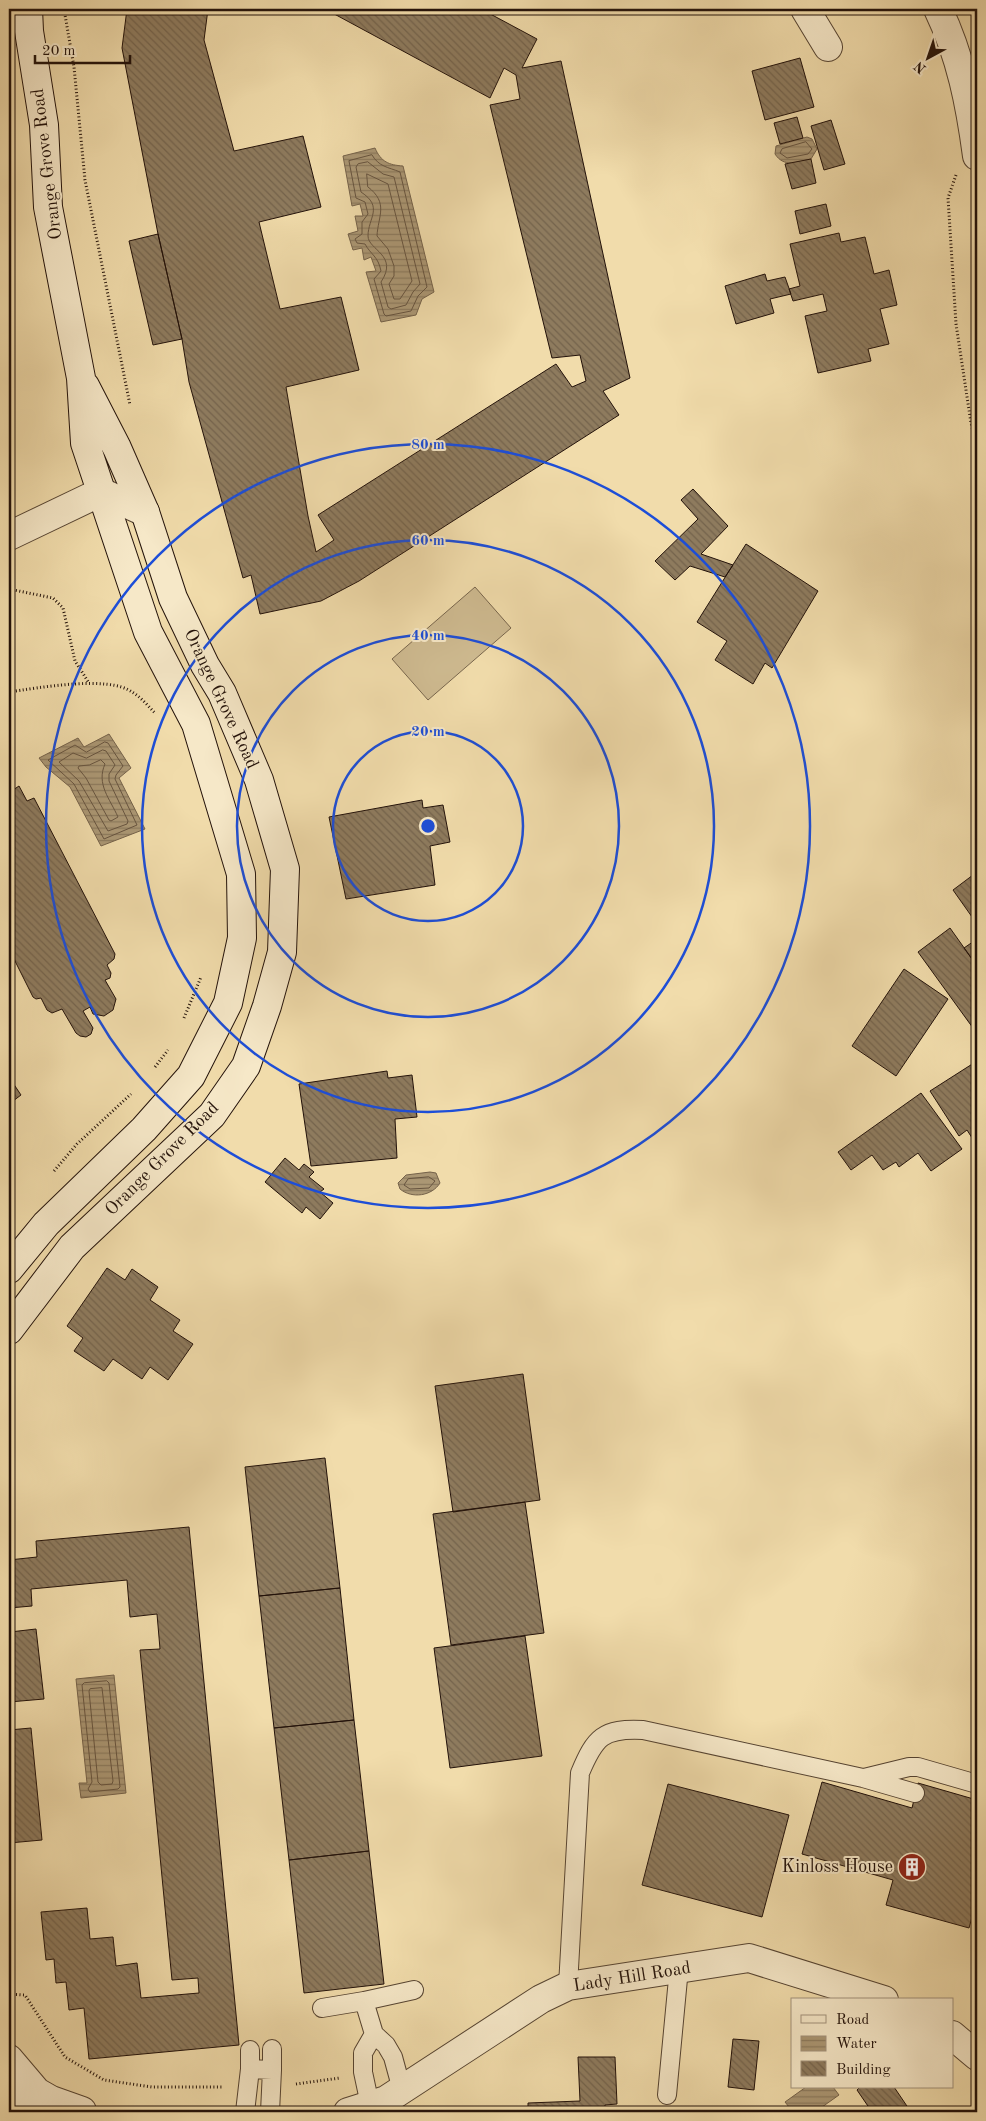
<svg xmlns="http://www.w3.org/2000/svg" width="986" height="2121" viewBox="0 0 986 2121" font-family="'Old Standard TT',serif">
<style>
.pitch{fill:#ceba90;stroke:#78664d}
.water{fill:url(#water-rules);stroke:#75624a}
.lines{fill:none;stroke-linecap:round;stroke-linejoin:round}
.shore{stroke:#67543f;stroke-width:1}
.building{fill:url(#building-back-hatch);stroke:#23120a}
.lane-casing{stroke:#564432;stroke-width:20}
.street-casing{stroke:#564432;stroke-width:30}
.secondary-casing{stroke:#23120a;stroke-width:30}
.path{stroke:#23120a;stroke-width:3;stroke-dasharray:1 2.5;stroke-linecap:butt}
.lane{stroke:#f6e8c8;stroke-width:18}
.street{stroke:#f6e8c8;stroke-width:28}
.secondary{stroke:#f6e8c8;stroke-width:28}
.ring{fill:none;stroke:#1d4ed8;stroke-width:2.5}
.labels{text-anchor:middle;dominant-baseline:central;stroke-width:4;stroke-linejoin:round;paint-order:stroke}
.street-label{font-size:18px;fill:#23120a;stroke:#f6e8c8}
.poi-label{font-size:18px;fill:#23120a;stroke:#f6e8c8;text-anchor:end}
.centre{fill:#1d4ed8;stroke:#f6e8c8;stroke-width:2.5}
.ring-label{font-size:15px;text-anchor:middle;font-weight:bold;fill:#1d4ed8;stroke:#f6e8c8;stroke-width:4;stroke-linejoin:round;paint-order:stroke}
</style>
<defs>
<pattern id="water-rules" width="6" height="5" patternUnits="userSpaceOnUse" patternTransform="scale(1.25)"><rect width="6" height="5" fill="#ab9774"/><path d="M0 2.5h6" fill="none" stroke="#8b7a5d"/></pattern>
<pattern id="building-back-hatch" width="6" height="6" patternUnits="userSpaceOnUse" patternTransform="scale(1.25)"><rect width="6" height="6" fill="#8e7b5e"/><path d="M-1 5l2 2M0 0l6 6M5-1l2 2" fill="none" stroke="#74634c"/></pattern>
</defs>
<rect width="100%" height="100%" fill="#f1dcab"/>
<filter id="stains"><feTurbulence type="fractalNoise" baseFrequency=".004" numOctaves="4"/><feColorMatrix values="0 0 0 0 .2 0 0 0 0 .09 0 0 0 0 .02 0 0 0 .5 -.17"/></filter>
<radialGradient id="worn" r=".72"><stop offset=".6" stop-color="#630" stop-opacity="0"/><stop offset="1" stop-color="#630" stop-opacity=".3"/></radialGradient>
<!-- pitch -->
<path class="pitch" d="M 475,587 L 511,628 L 428,700 L 392,659 Z"/>
<!-- water -->
<path class="water" d="M 807,137 L 812,139 L 817,149 L 811,159 C 797,162 784,168 775,154 L 776,146 Z
M 375,148 C 381,162 389,165 403,166 L 434,292 L 422,299 L 416,315 L 381,322 L 366,272 L 376,271 L 371,257 L 364,260 L 362,248 L 353,250 L 348,234 L 358,231 L 355,216 L 363,216 L 360,204 L 352,206 L 343,156 Z
M 109,734 L 131,768 L 119,778 L 145,829 L 101,846 L 70,787 L 46,767 L 39,758 L 78,738 L 84,747 Z
M 430,1172 L 436,1173 L 440,1183 C 432,1196 412,1199 400,1189 L 398,1183 L 406,1175 Z
M 114,1675 L 126,1793 L 81,1798 L 79,1783 L 87,1783 L 76,1679 Z
M 806,2087 L 833,2087 L 839,2095 L 815,2112 L 793,2112 L 785,2102 Z"/>
<g class="lines">
<!-- shore -->
<path class="shore" d="M 806,142 L 812,149 L 808,154 L 787,158 L 780,153 L 782,149 Z
M 372,155 C 379,167 388,167 400,172 L 427,287 L 418,296 L 411,311 L 386,316 L 384,314 L 374,279 L 381,271 C 378,256 371,255 365,244 L 357,243 L 355,239 L 362,234 L 362,222 L 368,214 L 365,202 L 356,198 L 349,161 Z
M 368,162 L 383,174 L 394,177 L 420,284 L 413,292 L 406,305 L 391,309 L 388,307 L 381,282 C 399,255 368,250 368,236 C 368,218 384,207 361,192 L 356,167 L 358,164 Z
M 367,174 L 388,184 L 412,281 L 400,299 L 394,299 L 389,284 L 394,276 L 394,266 L 388,249 L 377,236 C 378,216 389,203 368,187 Z
M 105,742 L 108,743 L 123,766 L 116,775 L 115,779 L 137,825 L 104,839 L 74,784 L 48,760 L 75,745 L 86,752 Z
M 103,750 L 106,751 L 115,765 L 109,774 L 109,781 L 128,821 L 127,824 L 108,831 L 79,781 L 59,762 L 73,753 L 86,758 Z
M 101,760 L 105,764 C 96,784 110,799 118,817 L 111,821 L 109,820 L 86,778 L 78,768 L 79,766 L 89,765 Z
M 429,1177 L 435,1181 L 429,1188 L 410,1189 L 404,1185 L 408,1179 Z
M 107,1681 L 109,1683 L 120,1787 L 118,1789 L 90,1792 L 88,1789 L 92,1782 L 82,1685 L 84,1683 Z
M 102,1688 L 113,1781 L 112,1784 L 101,1785 L 98,1782 L 89,1691 L 90,1689 Z"/>
</g>
<!-- building -->
<path class="building" d="M 127,9 L 208,9 L 204,40 L 234,151 L 303,136 L 321,207 L 259,222 L 280,309 L 341,297 L 359,370 L 286,387 L 308,516 L 316,552 L 334,540 L 318,515 L 556,364 L 572,387 L 586,381 L 580,355 L 552,358 L 490,105 L 520,99 L 516,75 L 504,68 L 490,98 L 325,9 L 481,9 L 537,39 L 522,68 L 561,61 L 630,378 L 603,391 L 619,415 L 359,581 L 321,601 L 260,614 L 251,575 L 243,578 L 189,382 L 182,339 L 158,234 L 122,48 Z
M 800,58 L 814,107 L 765,120 L 752,71 Z
M 797,117 L 803,138 L 780,144 L 774,123 Z
M 831,120 L 845,164 L 824,170 L 811,126 Z
M 811,159 L 816,183 L 792,189 L 785,164 Z
M 826,204 L 831,226 L 800,234 L 795,211 Z
M 839,233 L 841,242 L 865,237 L 874,274 L 889,270 L 897,305 L 880,309 L 889,344 L 868,349 L 871,361 L 818,373 L 805,316 L 827,311 L 823,294 L 793,301 L 789,289 L 800,286 L 790,244 Z
M 158,234 L 182,339 L 153,345 L 129,241 Z
M 765,274 L 767,281 L 785,277 L 791,294 L 770,299 L 774,313 L 736,324 L 725,286 Z
M 693,489 L 728,526 L 701,554 L 733,565 L 725,577 L 690,566 L 675,580 L 655,561 L 698,519 L 681,500 Z
M 746,544 L 818,591 L 772,668 L 765,663 L 753,684 L 715,660 L 727,641 L 697,622 Z
M 9,785 L 13,790 L 19,786 L 27,801 L 34,798 L 115,954 L 114,959 L 107,965 L 111,973 L 110,978 L 105,980 L 116,999 L 113,1010 L 104,1016 L 93,1014 L 90,1007 L 83,1011 L 93,1028 L 91,1034 L 86,1037 L 80,1036 L 76,1033 L 62,1009 L 52,1013 L 47,1010 L 41,998 L 36,999 L 33,997 L 9,949 Z
M 422,800 L 423,808 L 443,805 L 450,842 L 430,846 L 435,885 L 346,899 L 329,817 Z
M 977,872 L 977,924 L 953,890 Z
M 950,928 L 977,966 L 977,1025 L 973,1028 L 918,952 Z
M 977,939 L 977,966 L 964,948 Z
M 904,969 L 948,999 L 896,1076 L 852,1046 Z
M 977,1061 L 977,1139 L 974,1141 L 967,1130 L 959,1136 L 930,1091 Z
M 387,1071 L 388,1078 L 412,1075 L 417,1117 L 395,1119 L 397,1158 L 311,1166 L 299,1084 Z
M 9,1077 L 21,1095 L 9,1104 Z
M 921,1093 L 962,1149 L 931,1171 L 918,1153 L 899,1167 L 896,1162 L 883,1170 L 872,1155 L 851,1170 L 838,1152 Z
M 285,1158 L 299,1170 L 304,1164 L 314,1172 L 309,1177 L 324,1189 L 320,1192 L 333,1203 L 320,1219 L 306,1207 L 302,1213 L 265,1182 Z
M 107,1268 L 125,1280 L 132,1269 L 158,1287 L 150,1300 L 180,1320 L 173,1331 L 193,1344 L 168,1380 L 150,1367 L 142,1379 L 113,1359 L 104,1371 L 74,1351 L 83,1338 L 67,1326 Z
M 523,1374 L 540,1500 L 453,1512 L 435,1386 Z
M 325,1458 L 340,1588 L 259,1596 L 245,1467 Z
M 525,1502 L 544,1633 L 451,1645 L 433,1514 Z
M 189,1527 L 239,2045 L 89,2059 L 84,2008 L 69,2010 L 66,1982 L 56,1983 L 54,1959 L 46,1960 L 41,1912 L 87,1908 L 90,1939 L 113,1937 L 116,1966 L 137,1963 L 141,1998 L 199,1993 L 198,1978 L 172,1980 L 140,1650 L 160,1649 L 157,1614 L 130,1617 L 127,1580 L 31,1589 L 32,1606 L 9,1608 L 9,1560 L 37,1557 L 36,1541 Z
M 340,1588 L 354,1720 L 274,1728 L 259,1596 Z
M 9,1623 L 10,1632 L 36,1629 L 44,1699 L 9,1702 Z
M 525,1636 L 542,1756 L 450,1768 L 434,1648 Z
M 354,1720 L 369,1851 L 289,1860 L 274,1728 Z
M 31,1728 L 42,1840 L 9,1843 L 9,1730 Z
M 822,1782 L 912,1808 L 918,1783 L 977,1800 L 977,1911 L 974,1910 L 969,1928 L 886,1905 L 893,1880 L 802,1854 Z
M 668,1784 L 789,1815 L 762,1917 L 642,1885 Z
M 369,1851 L 384,1984 L 304,1993 L 289,1860 Z
M 733,2039 L 759,2041 L 754,2090 L 728,2087 Z
M 578,2057 L 615,2057 L 617,2104 L 605,2105 L 605,2112 L 528,2112 L 528,2103 L 580,2101 Z
M 860,2087 L 894,2087 L 911,2112 L 872,2112 L 857,2090 Z"/>
<g class="lines">
<defs>
<path id="lane" d="M 864,1778 L 909,1767 L 918,1767 L 977,1784
M 568,1986 L 580,1773 C 595,1737 603,1728 643,1730 L 863,1778 L 915,1793
M 364,2001 L 414,1990
M 322,2008 L 364,2001 L 374,2034 L 386,2045 L 393,2057 L 402,2090
M 250,2050 L 250,2069 L 272,2070 L 272,2049
M 667,2095 L 679,1968
M 370,2105 L 363,2072 L 363,2053 L 374,2034
M 245,2112 L 250,2069
M 270,2112 L 272,2070"/>
<path id="street" d="M 805,9 L 828,47
M 938,9 C 961,57 970,104 977,156
M 9,536 L 101,492 L 145,512
M 952,2035 L 977,2056
M 9,2059 L 37,2092 L 51,2100 L 82,2111
M 9,2095 L 43,2108 L 55,2109
M 348,2112 L 386,2100 L 541,1999 L 568,1986 L 749,1958 L 884,2000"/>
<path id="secondary" d="M 9,1269 L 46,1224 L 144,1129 L 191,1076 L 228,1003 L 242,938 L 241,874 L 196,724 L 148,632 L 85,443 L 81,378 L 48,207 L 44,125 L 29,31 L 28,9
M 9,1330 L 72,1247 L 212,1115 L 246,1066 L 267,1006 L 282,952 L 285,869 L 259,780 L 222,693 L 205,665 L 173,598 L 145,512 L 117,448 L 85,386"/>
</defs>
<!-- lane casing -->
<use href="#lane" class="lane-casing"/>
<!-- street casing -->
<use href="#street" class="street-casing"/>
<!-- secondary casing -->
<use href="#secondary" class="secondary-casing"/>
<!-- path -->
<path class="path" d="M 64,9 L 74,67 L 85,180 L 130,405
M 956,175 L 948,198 L 956,324 L 971,423 L 977,446
M 9,589 L 53,598 L 63,608 L 75,661 L 89,683
M 9,692 C 37,688 109,675 132,692 C 141,697 148,706 155,713
M 184,1018 L 201,977
M 155,1067 L 168,1050
M 54,1171 L 77,1144 L 131,1094
M 9,1994 L 25,1995 L 65,2057 L 104,2080 L 152,2087 L 223,2087
M 296,2084 L 340,2078"/>
<!-- lane -->
<use href="#lane" class="lane"/>
<!-- street -->
<use href="#street" class="street"/>
<!-- secondary -->
<use href="#secondary" class="secondary"/>
</g>
<!-- distance rings -->
<g class="ring">
<circle cx="428" cy="826" r="95"/>
<circle cx="428" cy="826" r="191"/>
<circle cx="428" cy="826" r="286"/>
<circle cx="428" cy="826" r="382"/>
</g>
<!-- icons -->
<defs>
<symbol id="building-disc" viewBox="-11 -11 22 22"><circle r="9.5" fill="#8f2418" stroke="#f6e8c8"/><path d="M-4-6H4V6H1V3H-1V6H-4ZM-2.5-4.3h1.7v1.8h-1.7ZM.8-4.3h1.7v1.8H.8ZM-2.5-1h1.7V.8h-1.7ZM.8-1h1.7V.8H.8Z" fill="#fff"/></symbol>
</defs>
<g fill-rule="evenodd">
<use href="#building-disc" x="896" y="1851" width="32" height="32"/>
</g>
<g class="labels">
<!-- street labels -->
<g class="street-label">
<text transform="translate(47 164) rotate(-97)">Orange Grove Road</text>
<text transform="translate(221 699) rotate(65)">Orange Grove Road</text>
<text transform="translate(162 1159) rotate(-45)">Orange Grove Road</text>
<text transform="translate(632 1977) rotate(-9)">Lady Hill Road</text>
</g>
<!-- poi labels -->
<g class="poi-label">
<text x="893" y="1867">Kinloss House</text>
</g>
</g>
<circle cx="428" cy="826" r="8" class="centre"/>
<g class="ring-label">
<text x="428" y="449">80 m</text>
<text x="428" y="545">60 m</text>
<text x="428" y="640">40 m</text>
<text x="428" y="736">20 m</text>
</g>
<!-- margin -->
<rect width="986" height="2121" fill="none" stroke="#f1dcab" stroke-width="30"/>
<rect x="10" y="10" width="966" height="2101" fill="none" stroke="#23120a" stroke-width="2.5"/>
<rect x="15" y="15" width="956" height="2091" fill="none" stroke="#23120a"/>
<!-- legend -->
<rect x="791" y="1998" width="162" height="90" fill="#f6e8c8" stroke="#a2927c"/>
<rect x="801" y="2015" width="25" height="8" fill="#f6e8c8" stroke="#a2927c"/>
<text x="836" y="2024" font-size="15" fill="#23120a">Road</text>
<rect x="801" y="2036" width="25" height="15" fill="url(#water-rules)" stroke="#a2927c"/>
<text x="836" y="2048" font-size="15" fill="#23120a">Water</text>
<rect x="801" y="2061" width="25" height="15" fill="url(#building-back-hatch)" stroke="#a2927c"/>
<text x="836" y="2074" font-size="15" fill="#23120a">Building</text>
<!-- north arrow -->
<g transform="translate(928 58) rotate(220)" stroke="#f6e8c8" stroke-width="4" paint-order="stroke">
<path d="M0-4L9 19L0 12L-9 19Z" fill="#23120a"/>
<text y="-8" font-size="14" font-weight="bold" text-anchor="middle" fill="#23120a">N</text>
</g>
<!-- scale -->
<path d="M35 55v8h95v-8" fill="none" stroke="#23120a" stroke-width="2.5"/>
<text x="42" y="55" font-size="15" fill="#23120a" stroke="#f6e8c8" stroke-width="4" paint-order="stroke">20 m</text>
<rect width="100%" height="100%" filter="url(#stains)"/>
<rect width="100%" height="100%" fill="url(#worn)"/>
</svg>
